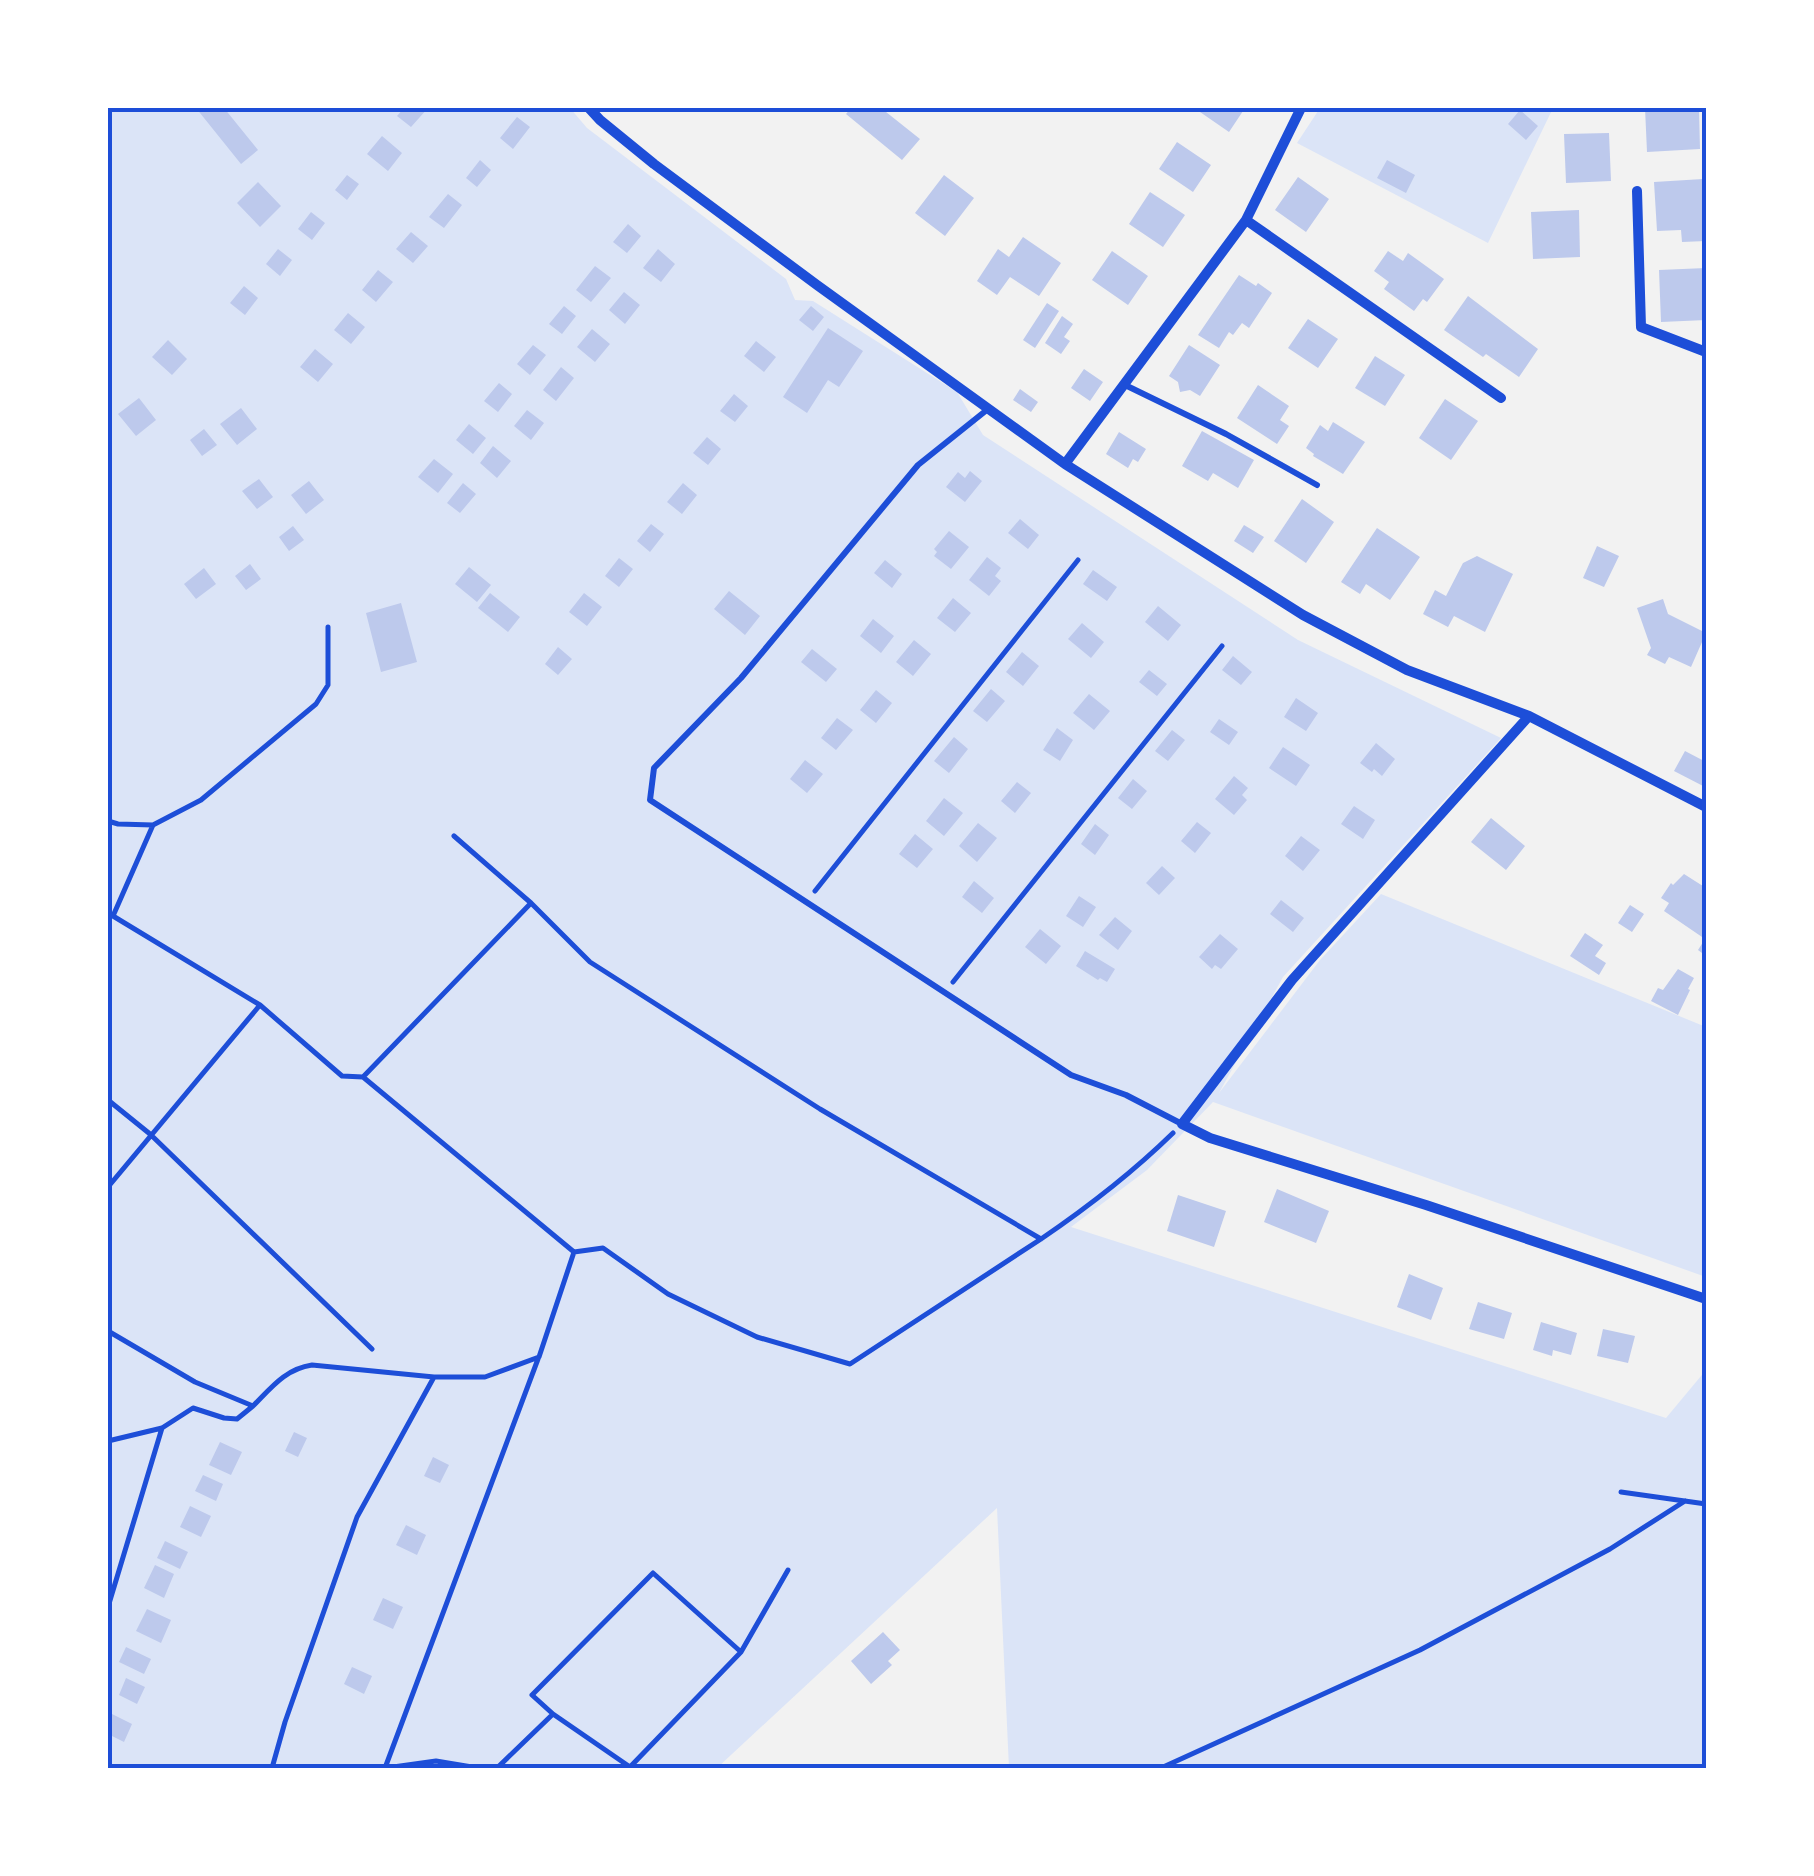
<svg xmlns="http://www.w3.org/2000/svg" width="1814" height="1876" viewBox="0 0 1814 1876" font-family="Barlow,sans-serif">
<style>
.green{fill:#dbe4f7}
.building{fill:#bdc9ec}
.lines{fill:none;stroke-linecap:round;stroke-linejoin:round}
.path{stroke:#1d4ed8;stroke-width:5}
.service{stroke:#1d4ed8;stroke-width:6}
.minor{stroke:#1d4ed8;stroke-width:10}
.neatline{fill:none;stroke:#1d4ed8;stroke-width:4}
</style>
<rect width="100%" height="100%" fill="#f2f2f2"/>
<!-- green -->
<path class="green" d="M 108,108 L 570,108 L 587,128 L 786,279 L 795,300 L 813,301 L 957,392 L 983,435 L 1298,640 L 1501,738 L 1283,977 L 1219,1093 L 1320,960 L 1381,894 L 1706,1027 L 1706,1277 L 1213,1102 L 1147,1170 L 1071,1227 L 1666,1418 L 1706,1370 L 1706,1768 L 1009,1768 L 997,1508 L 717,1768 L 108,1768 Z
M 1320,108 L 1553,108 L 1488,243 L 1297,143 Z"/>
<!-- building -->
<path class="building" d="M 196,108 L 224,108 L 258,150 L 241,164 Z
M 404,108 L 428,108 L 411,127 L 397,116 Z
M 851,108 L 881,108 L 920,139 L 902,160 L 846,114 Z
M 1203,108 L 1245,108 L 1229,132 L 1200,112 Z
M 1645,108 L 1699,108 L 1700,149 L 1647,152 Z
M 1520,110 L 1538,126 L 1526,140 L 1508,124 Z
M 517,117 L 530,127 L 513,149 L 500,138 Z
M 1609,133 L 1611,181 L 1566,183 L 1564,134 Z
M 382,136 L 402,153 L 388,171 L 367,154 Z
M 1177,142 L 1211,165 L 1193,192 L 1159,169 Z
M 480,160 L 491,170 L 477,187 L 466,178 Z
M 1387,160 L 1415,175 L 1406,193 L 1377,178 Z
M 347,175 L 359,184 L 347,200 L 335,190 Z
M 944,175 L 974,198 L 945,236 L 915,213 Z
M 1298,177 L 1329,199 L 1306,232 L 1275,210 Z
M 1703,179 L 1706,241 L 1682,242 L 1681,230 L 1657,231 L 1654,182 Z
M 258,182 L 281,206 L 260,227 L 237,203 Z
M 1150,192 L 1185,215 L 1163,247 L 1129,224 Z
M 448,194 L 462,205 L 444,228 L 429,217 Z
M 1579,210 L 1580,257 L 1533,259 L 1531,212 Z
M 311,212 L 325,223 L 312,240 L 298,229 Z
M 628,224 L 641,236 L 627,253 L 613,242 Z
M 411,232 L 428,246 L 413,263 L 396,249 Z
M 1023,237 L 1061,263 L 1039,296 L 1010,277 L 997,295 L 977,281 L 998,249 L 1009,257 Z
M 278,249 L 292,260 L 280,276 L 266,264 Z
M 658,249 L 675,264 L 661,282 L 643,268 Z
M 1112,251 L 1148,276 L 1128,305 L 1092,280 Z
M 1388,251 L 1403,261 L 1408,253 L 1444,279 L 1427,302 L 1423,299 L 1414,311 L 1384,289 L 1389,282 L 1374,271 Z
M 595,266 L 611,278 L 591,302 L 576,290 Z
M 1706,268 L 1706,320 L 1661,322 L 1659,270 Z
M 378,270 L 393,282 L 376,302 L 362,290 Z
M 1239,275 L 1256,286 L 1258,283 L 1272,293 L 1249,328 L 1242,323 L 1233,335 L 1229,332 L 1219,348 L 1198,335 Z
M 244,286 L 258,298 L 245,315 L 230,303 Z
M 624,292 L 640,305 L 625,324 L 609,310 Z
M 1468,296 L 1538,349 L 1519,377 L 1486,354 L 1483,357 L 1444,330 Z
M 1047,303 L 1059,311 L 1035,348 L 1023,340 Z
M 564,306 L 576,316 L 562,334 L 549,324 Z
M 811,306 L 824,317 L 813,331 L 799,320 Z
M 348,313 L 365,327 L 351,344 L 334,330 Z
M 1062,316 L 1073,324 L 1064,337 L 1070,341 L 1061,354 L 1045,343 Z
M 1308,319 L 1338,339 L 1318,368 L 1288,348 Z
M 828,328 L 863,351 L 839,387 L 828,380 L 807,413 L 783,397 Z
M 592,329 L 610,344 L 595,362 L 577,347 Z
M 168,340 L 187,359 L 172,375 L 152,357 Z
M 756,341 L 776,357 L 764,372 L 744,356 Z
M 533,345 L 546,355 L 530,375 L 517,364 Z
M 1189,345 L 1220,365 L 1200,396 L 1190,390 L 1180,392 L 1178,382 L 1169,376 Z
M 315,349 L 333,364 L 318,382 L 300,367 Z
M 1375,356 L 1405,375 L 1385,406 L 1355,388 Z
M 561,367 L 574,378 L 556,401 L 543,390 Z
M 1084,369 L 1103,382 L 1090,401 L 1071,388 Z
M 499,383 L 512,394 L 498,412 L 484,401 Z
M 1258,385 L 1289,406 L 1280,420 L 1289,426 L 1277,444 L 1237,418 Z
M 1020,389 L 1038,402 L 1031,412 L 1013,400 Z
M 734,394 L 748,406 L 735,422 L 720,411 Z
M 139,398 L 156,420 L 136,436 L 118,414 Z
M 1445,399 L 1478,421 L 1451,460 L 1419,438 Z
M 241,408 L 257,429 L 237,445 L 220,424 Z
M 527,410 L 544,423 L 531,440 L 514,426 Z
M 1333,422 L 1365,442 L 1343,474 L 1313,456 L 1314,454 L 1306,448 L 1320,425 L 1328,431 Z
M 469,424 L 486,438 L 473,454 L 456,440 Z
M 204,429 L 217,445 L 202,456 L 190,440 Z
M 1202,431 L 1254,460 L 1238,488 L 1213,473 L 1208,481 L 1182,466 Z
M 1119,432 L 1146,449 L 1138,462 L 1133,459 L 1128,468 L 1106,454 Z
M 707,437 L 721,449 L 708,465 L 693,453 Z
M 493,446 L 511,461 L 497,478 L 480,463 Z
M 434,459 L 453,474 L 438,493 L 418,477 Z
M 970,471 L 982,481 L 965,502 L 946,487 L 958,472 L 965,478 Z
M 259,479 L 273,497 L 257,509 L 242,491 Z
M 309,481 L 324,500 L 306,514 L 291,495 Z
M 463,483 L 476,494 L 460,513 L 447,503 Z
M 683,483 L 697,495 L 682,514 L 667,502 Z
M 1302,499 L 1334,522 L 1306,563 L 1274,541 Z
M 1020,519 L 1039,535 L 1028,549 L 1008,533 Z
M 651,524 L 664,534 L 650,552 L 637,541 Z
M 1244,525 L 1264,537 L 1253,553 L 1234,541 Z
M 293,526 L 304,540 L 289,551 L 279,537 Z
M 1377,528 L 1420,557 L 1390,600 L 1366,584 L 1360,594 L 1341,582 Z
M 949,531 L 969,547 L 951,569 L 934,556 L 937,552 L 934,549 Z
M 1597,546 L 1619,556 L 1604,587 L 1583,578 Z
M 1477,556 L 1513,574 L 1485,632 L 1454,616 L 1448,627 L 1423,614 L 1435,590 L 1446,596 L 1463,563 Z
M 987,557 L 1001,568 L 995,576 L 1001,581 L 989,596 L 969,580 Z
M 619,558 L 633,569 L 619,587 L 605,576 Z
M 885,560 L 902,574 L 892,588 L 874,573 Z
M 250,564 L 261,579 L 246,590 L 235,576 Z
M 469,567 L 491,585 L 477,602 L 455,584 Z
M 204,568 L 216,584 L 196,599 L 184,584 Z
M 1093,570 L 1117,587 L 1107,601 L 1083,584 Z
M 729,591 L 760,616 L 745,635 L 714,609 Z
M 490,593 L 520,617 L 508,632 L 478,608 Z
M 584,593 L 602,607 L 587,626 L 569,612 Z
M 953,598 L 971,613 L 955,632 L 937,618 Z
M 1663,599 L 1668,614 L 1706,633 L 1691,667 L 1669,657 L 1665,664 L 1647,655 L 1651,648 L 1637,608 Z
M 401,603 L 417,662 L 381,672 L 366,613 Z
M 1158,606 L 1181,625 L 1168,641 L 1145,622 Z
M 873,619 L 894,636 L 881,653 L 860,636 Z
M 1082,623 L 1104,642 L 1091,658 L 1068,639 Z
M 914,640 L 931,654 L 913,676 L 896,662 Z
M 558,647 L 572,659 L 558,675 L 545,664 Z
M 812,649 L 837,669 L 826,682 L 801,662 Z
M 1022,652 L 1039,666 L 1023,686 L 1006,672 Z
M 1233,656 L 1252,672 L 1241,685 L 1222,670 Z
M 1149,670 L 1167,684 L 1157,696 L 1139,682 Z
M 991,689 L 1005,701 L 987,722 L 973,711 Z
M 876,690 L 892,703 L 876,723 L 860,710 Z
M 1089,694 L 1110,711 L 1094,730 L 1073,713 Z
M 1296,698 L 1318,713 L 1306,731 L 1284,717 Z
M 837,718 L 853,730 L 836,750 L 821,738 Z
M 1219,719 L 1238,732 L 1229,745 L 1210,732 Z
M 1057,728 L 1073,740 L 1060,761 L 1043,750 Z
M 1172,730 L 1185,740 L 1168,761 L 1155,751 Z
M 954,737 L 968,749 L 949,773 L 934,761 Z
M 1376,743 L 1395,759 L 1382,776 L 1374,769 L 1372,772 L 1360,763 Z
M 1283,747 L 1310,765 L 1296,786 L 1269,768 Z
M 1685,751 L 1706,762 L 1705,787 L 1674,771 Z
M 805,760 L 823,774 L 807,793 L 790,779 Z
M 1234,776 L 1248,788 L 1242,795 L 1247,800 L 1234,815 L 1215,799 Z
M 1133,779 L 1147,791 L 1132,809 L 1118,798 Z
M 1017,782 L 1031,793 L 1015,813 L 1001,801 Z
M 944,798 L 963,813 L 944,836 L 926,821 Z
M 1354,806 L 1375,820 L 1363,839 L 1341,824 Z
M 1491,818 L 1525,846 L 1506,870 L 1471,842 Z
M 1197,822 L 1211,833 L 1195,853 L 1181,841 Z
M 978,823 L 997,838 L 977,862 L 959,846 Z
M 1095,824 L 1109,835 L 1095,855 L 1081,844 Z
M 915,834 L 933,849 L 917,868 L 899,854 Z
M 1301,836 L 1320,850 L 1303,871 L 1285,856 Z
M 1162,866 L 1175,878 L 1159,895 L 1146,883 Z
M 1684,874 L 1706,888 L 1703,893 L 1706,895 L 1706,956 L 1698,950 L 1705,939 L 1664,911 L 1669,903 L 1661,898 L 1671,883 L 1673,885 Z
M 974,881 L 994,898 L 982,913 L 962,897 Z
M 1079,896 L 1096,907 L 1083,927 L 1066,916 Z
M 1281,900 L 1304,918 L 1293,932 L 1270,914 Z
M 1630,905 L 1644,914 L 1632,932 L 1618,923 Z
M 1115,917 L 1132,931 L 1118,950 L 1099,935 Z
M 1040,929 L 1061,946 L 1046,964 L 1025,947 Z
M 1585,933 L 1603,945 L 1595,956 L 1606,963 L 1599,975 L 1570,956 Z
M 1220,934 L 1238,949 L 1221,969 L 1215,965 L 1212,969 L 1199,957 Z
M 1085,951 L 1115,969 L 1107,982 L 1100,978 L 1098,980 L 1076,966 Z
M 1678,969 L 1694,978 L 1688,989 L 1690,990 L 1678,1015 L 1651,1001 L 1658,988 L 1663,990 Z
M 1277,1189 L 1329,1211 L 1316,1243 L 1264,1222 Z
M 1178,1195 L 1226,1211 L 1214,1247 L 1167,1231 Z
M 1409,1274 L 1443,1288 L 1431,1320 L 1397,1307 Z
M 1478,1302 L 1512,1313 L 1504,1339 L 1469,1329 Z
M 1541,1322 L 1577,1333 L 1571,1355 L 1553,1350 L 1552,1356 L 1533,1350 Z
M 1603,1329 L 1635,1336 L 1628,1363 L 1597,1356 Z
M 294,1432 L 307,1438 L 298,1457 L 285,1451 Z
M 220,1442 L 242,1452 L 231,1475 L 209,1465 Z
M 433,1457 L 449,1465 L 440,1483 L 424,1476 Z
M 203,1475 L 223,1484 L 216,1501 L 195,1491 Z
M 190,1506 L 211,1516 L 201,1537 L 180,1527 Z
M 406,1525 L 426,1535 L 417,1555 L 396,1545 Z
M 165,1541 L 188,1552 L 180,1569 L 157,1558 Z
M 155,1565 L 174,1574 L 164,1598 L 144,1588 Z
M 383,1598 L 403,1607 L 393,1629 L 373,1620 Z
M 147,1609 L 171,1620 L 161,1643 L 136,1631 Z
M 883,1632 L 900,1650 L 888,1661 L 892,1665 L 871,1684 L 851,1661 Z
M 126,1647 L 151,1659 L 144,1674 L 119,1662 Z
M 352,1667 L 372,1676 L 364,1694 L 344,1684 Z
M 126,1678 L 145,1687 L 137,1704 L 119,1695 Z
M 112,1714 L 132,1724 L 124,1742 L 108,1734 L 108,1723 Z"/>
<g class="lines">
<!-- path -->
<path class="path" d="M 108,821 L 118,824 L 153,825 L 201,800 L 316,704 L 328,685 L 328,627
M 454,836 L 531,903
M 815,891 L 1078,560
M 953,982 L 1222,646
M 260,1005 L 342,1076 L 363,1077
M 108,1100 L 150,1134 L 372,1349
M 108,1187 L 260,1005 L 113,916 L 153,825
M 1041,1239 L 820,1109 L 590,962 L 531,903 L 363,1077 L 574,1252 L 603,1248 L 668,1294 L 757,1337 L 850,1364 L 1041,1239 C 1088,1207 1132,1173 1173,1133
M 108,1331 L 195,1382 L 253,1406 C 271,1388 285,1369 312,1365 L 434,1377 L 485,1377 L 539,1357 L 574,1252
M 108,1441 L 162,1428 L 193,1408 L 224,1418 L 237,1419 L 253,1406
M 1621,1492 L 1706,1504
M 108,1607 L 162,1428
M 553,1714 L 532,1695 L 653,1573 L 741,1652
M 272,1768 L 285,1722 L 357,1517 L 434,1377
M 385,1768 L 538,1359
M 386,1768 L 436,1761 L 478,1768
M 497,1768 L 553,1714 L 630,1767 L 741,1652 L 788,1570
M 1161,1768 L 1420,1650 L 1610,1549 L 1685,1501"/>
<!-- service -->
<path class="service" d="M 1125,385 L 1226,434 L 1317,485
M 988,409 L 918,465 L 741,678 L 654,768 L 650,800 L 1071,1075 L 1126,1095 L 1182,1124"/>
<!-- minor -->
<path class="minor" d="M 589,108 L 600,120 L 654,164 L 817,285 L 1065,464 L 1303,615 L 1407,670 L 1529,716 L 1706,807
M 1637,191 L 1641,327 L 1706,352
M 1246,220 L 1501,398
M 1065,464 L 1246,220 L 1301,108
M 1529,716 L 1292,980 L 1182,1124 L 1210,1138 L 1426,1205 L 1706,1299"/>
</g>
<!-- border -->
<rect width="1814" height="1876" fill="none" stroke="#ffffff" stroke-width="220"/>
<rect x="110" y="110" width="1594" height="1656" class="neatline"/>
</svg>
